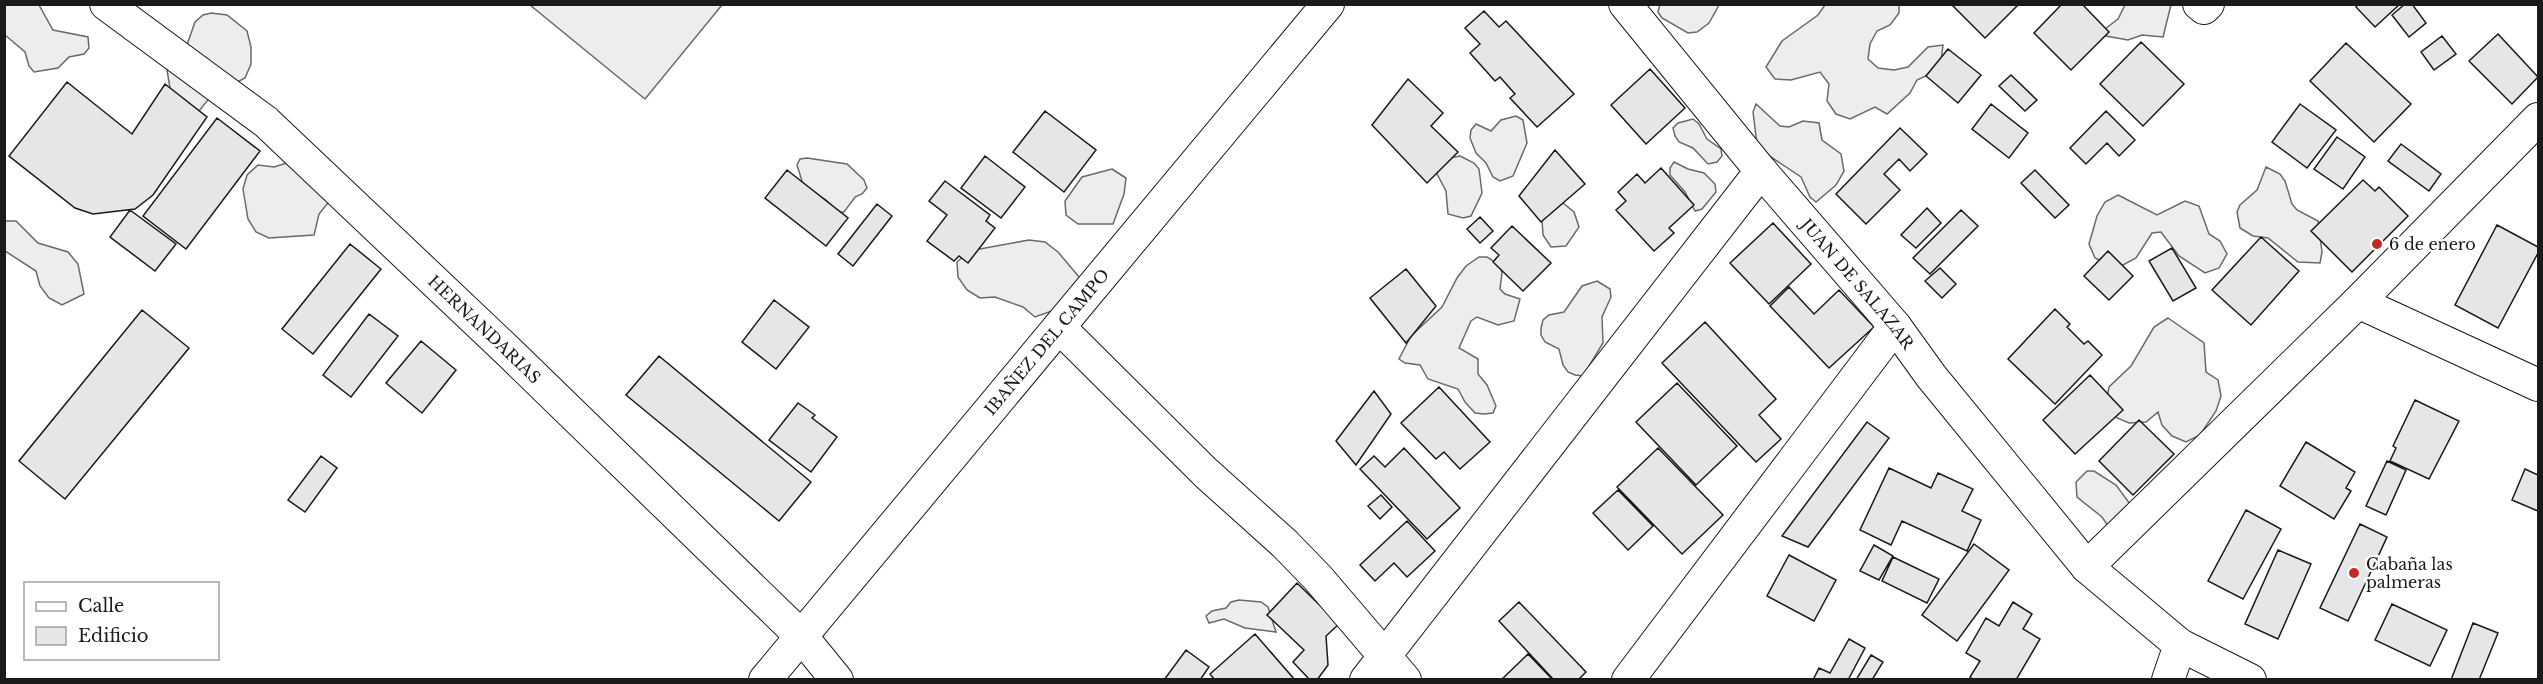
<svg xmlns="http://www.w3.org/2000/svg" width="2543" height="684" viewBox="0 0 2543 684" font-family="'Libre Baskerville',serif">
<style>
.built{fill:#ededed;stroke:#6a6a6a;stroke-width:1.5}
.building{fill:#e6e6e6;stroke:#1a1a1a;stroke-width:1.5}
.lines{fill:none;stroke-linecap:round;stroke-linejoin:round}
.street-casing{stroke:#1a1a1a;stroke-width:34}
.street{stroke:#fff;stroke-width:32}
.poi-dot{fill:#c62828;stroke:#fff;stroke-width:2}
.labels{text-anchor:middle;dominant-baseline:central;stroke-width:4.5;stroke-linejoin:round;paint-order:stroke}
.poi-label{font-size:16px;fill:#1a1a1a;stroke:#fff;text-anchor:start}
.street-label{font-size:16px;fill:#1a1a1a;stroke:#fff}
</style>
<rect width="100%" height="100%" fill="#fff"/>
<!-- built -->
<path class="built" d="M 5,4 L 39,5 L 53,30 L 88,37 L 89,48 L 84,54 L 69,57 L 58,68 L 34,72 L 29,66 L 25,52 L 5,35 Z
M 1660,4 L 1719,4 L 1719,5 L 1709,23 L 1697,32 L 1688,33 L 1662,18 L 1658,12 Z
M 530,5 L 722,5 L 645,99 Z
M 1825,5 L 1899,5 L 1899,13 L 1890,25 L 1877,31 L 1870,44 L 1868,59 L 1878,68 L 1894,70 L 1908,67 L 1928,47 L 1943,45 L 1941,61 L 1932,73 L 1917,80 L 1910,93 L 1887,114 L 1875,107 L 1850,119 L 1836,114 L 1827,101 L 1829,84 L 1820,72 L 1791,80 L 1775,79 L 1766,67 L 1782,41 L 1818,15 Z
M 2125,5 L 2171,5 L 2163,37 L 2142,35 L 2128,40 L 2106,36 L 2105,29 L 2118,19 Z
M 211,13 L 227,15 L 247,31 L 251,47 L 251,64 L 245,78 L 211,96 L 195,116 L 171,94 L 166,64 L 187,45 L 195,22 L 203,15 Z
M 1756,104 L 1780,126 L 1789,127 L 1803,121 L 1819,123 L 1822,140 L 1841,154 L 1844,171 L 1836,185 L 1816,202 L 1810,197 L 1801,177 L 1762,151 L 1757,144 L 1753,112 Z
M 1516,116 L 1523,120 L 1527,143 L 1513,176 L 1500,181 L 1493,177 L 1486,163 L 1476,153 L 1470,138 L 1471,130 L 1476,124 L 1491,131 L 1501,120 Z
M 1693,119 L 1699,124 L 1707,139 L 1721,149 L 1722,156 L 1717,162 L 1708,164 L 1693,148 L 1679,142 L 1675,136 L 1673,128 L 1678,123 Z
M 1460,156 L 1474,163 L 1479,169 L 1482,193 L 1471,216 L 1463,218 L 1448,214 L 1446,191 L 1436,172 L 1445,159 Z
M 303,158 L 332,188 L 328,203 L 319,214 L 314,235 L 269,238 L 256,232 L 248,219 L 243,189 L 247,175 L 258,165 L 274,167 Z
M 807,158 L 847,164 L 864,180 L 867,188 L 862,194 L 855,197 L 844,212 L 837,212 L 826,200 L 805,187 L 802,181 L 797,165 L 800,159 Z
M 1674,162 L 1688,169 L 1704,173 L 1715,184 L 1716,192 L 1702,209 L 1695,211 L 1685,192 L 1670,175 L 1670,168 Z
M 2266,167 L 2280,174 L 2285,181 L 2292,204 L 2297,210 L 2318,221 L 2322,252 L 2320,263 L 2298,262 L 2268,238 L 2253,236 L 2240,228 L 2237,212 L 2240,205 L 2257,190 Z
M 1112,169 L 1126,178 L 1124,194 L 1113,224 L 1078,224 L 1066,215 L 1065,201 L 1082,177 Z
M 2118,195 L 2157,215 L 2185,201 L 2199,206 L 2209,234 L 2220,241 L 2227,254 L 2219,268 L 2205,273 L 2179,256 L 2161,232 L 2152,233 L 2136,258 L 2123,265 L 2109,264 L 2095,258 L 2089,244 L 2097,216 L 2105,202 Z
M 1563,203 L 1574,212 L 1579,227 L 1566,246 L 1551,247 L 1543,235 L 1542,220 Z
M 4,221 L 16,221 L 38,243 L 68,252 L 78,264 L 84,294 L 62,305 L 49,298 L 40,286 L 36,271 L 5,251 Z
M 1029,240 L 1045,242 L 1058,252 L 1079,277 L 1078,292 L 1063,307 L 1035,317 L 1023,307 L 995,297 L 980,298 L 967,290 L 958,277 L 957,262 L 969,251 Z
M 1479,257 L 1487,257 L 1500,265 L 1502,273 L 1500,289 L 1505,294 L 1520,299 L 1514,321 L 1498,325 L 1477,317 L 1471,321 L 1459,348 L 1478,359 L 1478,374 L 1487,385 L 1496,406 L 1493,413 L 1484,414 L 1475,413 L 1465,402 L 1458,389 L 1428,379 L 1420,365 L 1405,363 L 1399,359 L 1411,336 L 1442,307 L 1457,278 L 1466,266 Z
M 1597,281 L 1610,289 L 1611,297 L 1602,317 L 1603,343 L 1583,376 L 1575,375 L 1568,372 L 1563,365 L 1559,349 L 1545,342 L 1541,335 L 1541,328 L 1543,320 L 1549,315 L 1564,312 L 1582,286 Z
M 2168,318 L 2204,343 L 2206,372 L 2218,380 L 2221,396 L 2216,411 L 2200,435 L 2186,442 L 2172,436 L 2162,425 L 2158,412 L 2146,422 L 2129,423 L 2115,417 L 2106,403 L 2109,387 L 2131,366 L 2154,327 Z
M 2087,471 L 2094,471 L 2116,485 L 2130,504 L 2110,529 L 2102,517 L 2077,497 L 2076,482 Z
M 1239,600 L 1261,602 L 1268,607 L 1276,632 L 1245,628 L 1224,619 L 1209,623 L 1206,616 L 1212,611 L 1226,608 L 1231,602 Z"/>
<!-- building -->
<path class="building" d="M 1951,4 L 2019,4 L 1985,38 Z
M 2062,4 L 2082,4 L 2109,32 L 2071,70 L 2034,33 Z
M 2358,4 L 2400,4 L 2375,27 L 2356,7 Z
M 2405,4 L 2412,4 L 2426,23 L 2409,37 L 2392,15 Z
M 1484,11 L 1499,27 L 1506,21 L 1574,94 L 1537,127 L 1510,98 L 1515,94 L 1500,77 L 1495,81 L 1470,53 L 1480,44 L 1465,28 Z
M 2498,34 L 2538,77 L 2512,104 L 2469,61 Z
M 2442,36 L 2456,54 L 2434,70 L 2421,52 Z
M 2141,42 L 2184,84 L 2143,126 L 2100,84 Z
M 2346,43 L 2411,104 L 2374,142 L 2310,81 Z
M 1948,49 L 1981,75 L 1958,103 L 1926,76 Z
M 1650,69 L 1685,108 L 1646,144 L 1611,105 Z
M 2011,75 L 2037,100 L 2025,111 L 1999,86 Z
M 1408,79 L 1443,113 L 1431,126 L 1458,152 L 1427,183 L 1372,125 Z
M 67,82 L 132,134 L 165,84 L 207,117 L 153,195 L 135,209 L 93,214 L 75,208 L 9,156 Z
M 1991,104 L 2028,133 L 2009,158 L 1972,129 Z
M 2300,104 L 2336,130 L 2307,168 L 2272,142 Z
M 1045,111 L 1096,150 L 1064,192 L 1013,152 Z
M 2106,111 L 2135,140 L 2119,156 L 2107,143 L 2086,164 L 2070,148 Z
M 217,118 L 260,151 L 186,249 L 143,216 Z
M 1900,128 L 1927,154 L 1910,171 L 1899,159 L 1884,174 L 1900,190 L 1866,224 L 1836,194 Z
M 2337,137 L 2365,157 L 2343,189 L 2314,169 Z
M 2401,144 L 2441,174 L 2429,191 L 2388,161 Z
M 1555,150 L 1585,184 L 1541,222 L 1519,196 Z
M 985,156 L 1025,187 L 1001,218 L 961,188 Z
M 1661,168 L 1694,205 L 1669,228 L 1674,233 L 1654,251 L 1616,210 L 1626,201 L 1618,192 L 1637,174 L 1645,183 Z
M 787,170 L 848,218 L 826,246 L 765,198 Z
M 2035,170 L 2069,205 L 2055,218 L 2021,183 Z
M 2363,180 L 2375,191 L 2379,187 L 2408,216 L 2352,272 L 2311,231 Z
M 945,181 L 990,215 L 986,221 L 995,228 L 968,263 L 959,256 L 954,261 L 927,241 L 947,215 L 929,201 Z
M 877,204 L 892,216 L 853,266 L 838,254 Z
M 1927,208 L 1941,223 L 1916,248 L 1901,235 Z
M 130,210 L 176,244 L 155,271 L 110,237 Z
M 1961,210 L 1978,226 L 1930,274 L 1913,258 Z
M 1480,217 L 1493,231 L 1480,243 L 1467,229 Z
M 1773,223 L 1811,264 L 1769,304 L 1730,263 Z
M 2497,225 L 2538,247 L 2538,253 L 2498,328 L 2455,305 Z
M 1512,226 L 1551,263 L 1523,291 L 1493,262 L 1499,255 L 1491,248 Z
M 2261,237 L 2299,271 L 2251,325 L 2212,290 Z
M 350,244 L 381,269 L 313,354 L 282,329 Z
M 2172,248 L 2196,288 L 2173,301 L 2149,261 Z
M 2108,251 L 2133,276 L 2109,300 L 2084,276 Z
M 1940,268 L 1956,284 L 1942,298 L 1925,281 Z
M 1406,269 L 1436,306 L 1406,343 L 1370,298 Z
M 1789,287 L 1814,314 L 1839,290 L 1874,327 L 1829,368 L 1770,306 Z
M 774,300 L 809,327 L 776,369 L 742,342 Z
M 2055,309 L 2070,324 L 2067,327 L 2084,344 L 2088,341 L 2102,355 L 2055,404 L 2008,359 Z
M 142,310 L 189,348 L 65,499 L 19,461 Z
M 369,314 L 398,336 L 351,397 L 323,375 Z
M 1705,322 L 1776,399 L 1759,415 L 1781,439 L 1756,462 L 1662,363 Z
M 421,341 L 456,370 L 422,413 L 386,383 Z
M 659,356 L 811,482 L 779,521 L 626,395 Z
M 2090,375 L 2123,410 L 2075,454 L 2043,420 Z
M 1677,383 L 1737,446 L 1696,485 L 1636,422 Z
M 1439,387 L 1490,442 L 1460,469 L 1444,452 L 1436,459 L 1401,423 Z
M 1374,391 L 1391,414 L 1356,465 L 1336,441 Z
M 2415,400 L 2459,421 L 2429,479 L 2390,461 L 2396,448 L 2393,446 Z
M 798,403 L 815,415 L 812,418 L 837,437 L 811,472 L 769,440 Z
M 2139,420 L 2174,454 L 2133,495 L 2099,461 Z
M 1867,422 L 1889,438 L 1808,547 L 1782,536 Z
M 2306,442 L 2355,472 L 2346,488 L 2351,491 L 2334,519 L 2280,486 Z
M 1404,448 L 1460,508 L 1427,539 L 1360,469 L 1374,456 L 1385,467 Z
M 1658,448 L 1723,515 L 1682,554 L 1617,487 Z
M 321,456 L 337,468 L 305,512 L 288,500 Z
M 2387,461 L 2406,470 L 2386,515 L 2366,506 Z
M 1889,468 L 1931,488 L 1938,473 L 1973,489 L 1962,511 L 1981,520 L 1967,551 L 1902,521 L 1891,545 L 1860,530 Z
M 2525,469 L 2538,475 L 2538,511 L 2512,500 Z
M 1618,490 L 1653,526 L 1628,550 L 1593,513 Z
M 1381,495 L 1392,507 L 1380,519 L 1368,506 Z
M 2246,510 L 2281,529 L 2243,599 L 2208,581 Z
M 1407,521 L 1435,551 L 1407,577 L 1394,563 L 1375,581 L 1360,565 Z
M 2360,524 L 2387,537 L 2348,621 L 2320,608 Z
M 1974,544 L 2009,570 L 1957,641 L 1922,615 Z
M 1874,545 L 1893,556 L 1879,580 L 1860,571 Z
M 2278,550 L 2311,564 L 2278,639 L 2245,624 Z
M 1789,555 L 1836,580 L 1814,621 L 1767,596 Z
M 1893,557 L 1939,579 L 1927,603 L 1882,581 Z
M 1297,583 L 1339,624 L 1326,636 L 1328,665 L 1317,680 L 1310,680 L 1293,662 L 1304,650 L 1267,615 Z
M 1519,602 L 1586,672 L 1578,680 L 1554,680 L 1499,621 Z
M 2013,602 L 2032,614 L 2023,629 L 2040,639 L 2016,680 L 1974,680 L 1970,677 L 1980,661 L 1966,653 L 1986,618 L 1999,626 Z
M 2392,604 L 2447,630 L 2430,666 L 2375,640 Z
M 2473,623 L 2498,633 L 2479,680 L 2451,680 Z
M 1255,634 L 1295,680 L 1215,680 L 1210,674 Z
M 1849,639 L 1865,648 L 1848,680 L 1813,680 L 1819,668 L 1830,673 Z
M 1186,650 L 1209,667 L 1200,680 L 1164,680 Z
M 1528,654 L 1553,680 L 1501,680 Z
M 1871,655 L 1883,662 L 1872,680 L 1856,680 Z"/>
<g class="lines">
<defs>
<g id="street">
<path id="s1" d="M 106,4 L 266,122 L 511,354 L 802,637 L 837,680"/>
<path id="s2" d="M 1625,4 L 1761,171 L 1895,326 L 1931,376 L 2087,567 L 2180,645 L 2250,680"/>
<path d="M 2199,4 L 2204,8 L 2208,4"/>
<path d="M 2358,302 L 2538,385"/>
<path d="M 1059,327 L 1206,473 L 1285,544 L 1318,578 L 1405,680"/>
<path d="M 2087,567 L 2358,302 L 2538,119"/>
<path id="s3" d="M 765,680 L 1328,4"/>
<path d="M 1366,680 L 1761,171"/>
<path d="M 1628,680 L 1895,326"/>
<path d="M 2168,680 L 2180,645"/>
</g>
</defs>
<!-- street casing -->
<use href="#street" class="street-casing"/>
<!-- street -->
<use href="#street" class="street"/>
</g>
<!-- markers -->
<g class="poi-dot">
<circle cx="2377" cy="244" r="6"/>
<circle cx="2354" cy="573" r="6"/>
</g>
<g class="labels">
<!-- poi labels -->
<g class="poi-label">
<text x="2389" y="244">6 de enero</text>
<text x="2366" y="564">Cabaña las<tspan x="2366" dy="18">palmeras</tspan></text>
</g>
<!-- street labels -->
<g class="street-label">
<text stroke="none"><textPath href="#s2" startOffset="364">JUAN DE SALAZAR</textPath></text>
<text stroke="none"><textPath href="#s1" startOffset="500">HERNANDARIAS</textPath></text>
<text stroke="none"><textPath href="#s3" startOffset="440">IBAÑEZ DEL CAMPO</textPath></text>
</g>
</g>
<!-- border -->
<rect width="2543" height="684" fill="none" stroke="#1a1a1a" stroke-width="12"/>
<!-- legend -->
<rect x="24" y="582" width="195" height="78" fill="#ffffff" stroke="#a3a3a3" stroke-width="1.5"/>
<rect x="36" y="602" width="30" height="9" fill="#ffffff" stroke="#a3a3a3" stroke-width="1.5"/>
<text x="78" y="612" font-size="18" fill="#1a1a1a">Calle</text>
<rect x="36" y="627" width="30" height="18" fill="#e6e6e6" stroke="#a3a3a3" stroke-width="1.5"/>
<text x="78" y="642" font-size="18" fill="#1a1a1a">Edificio</text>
</svg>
